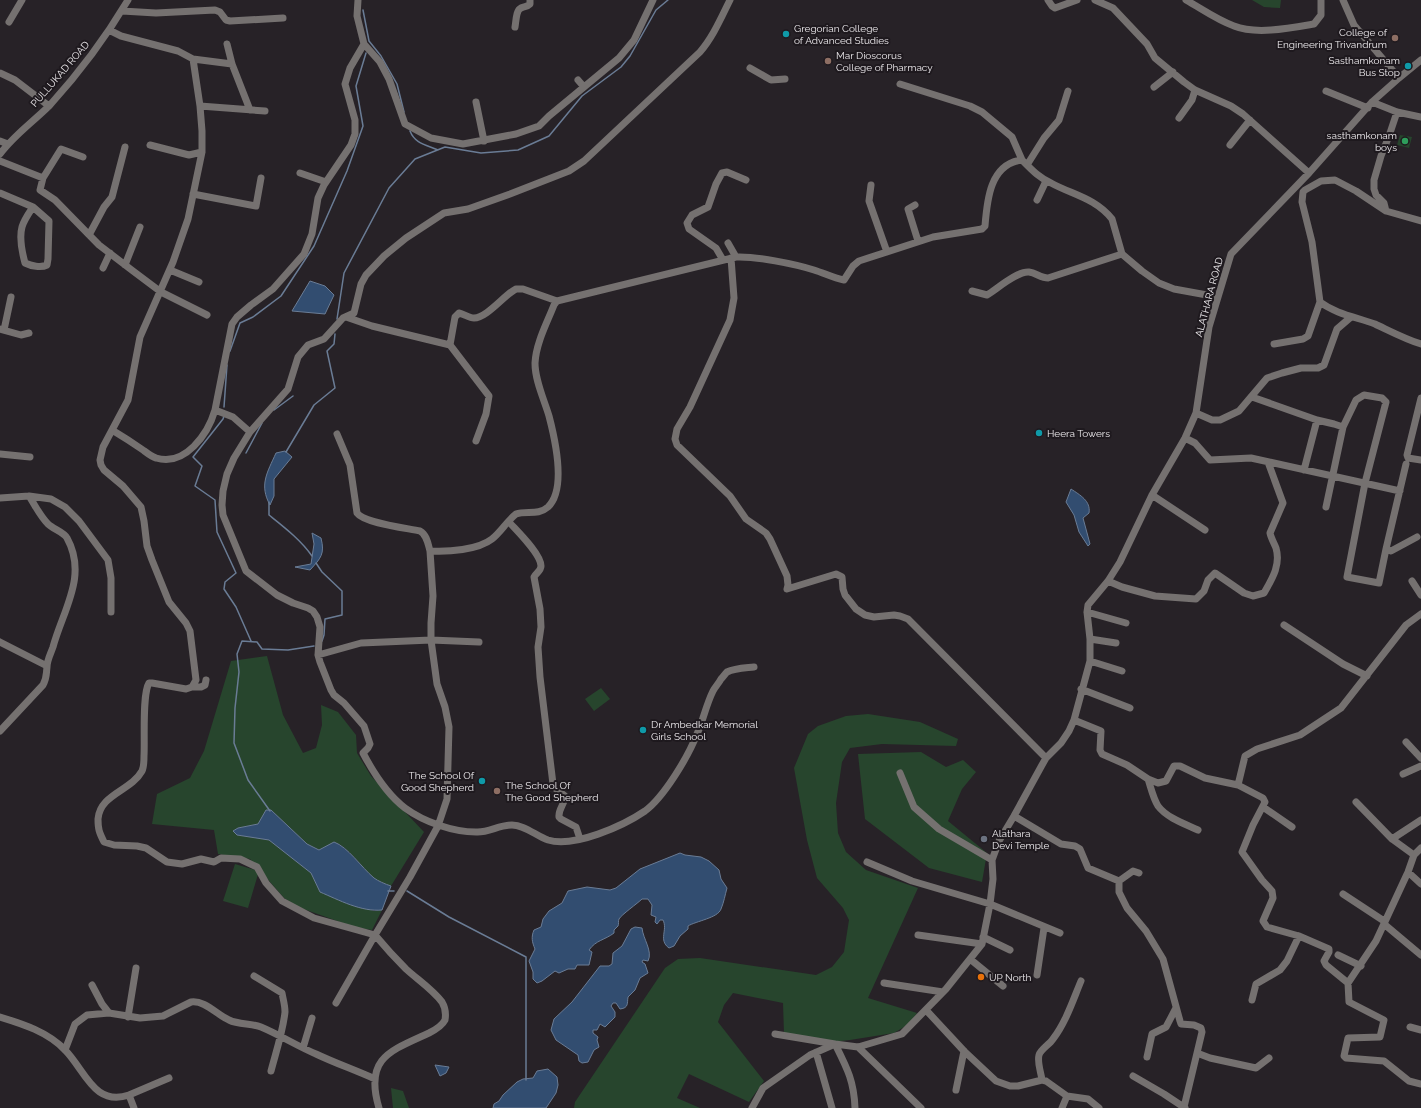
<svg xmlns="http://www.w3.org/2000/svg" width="1421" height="1108" viewBox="0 0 1421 1108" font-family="Raleway,sans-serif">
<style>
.green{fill:#27452d}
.water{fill:#324d70;stroke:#6a7c95}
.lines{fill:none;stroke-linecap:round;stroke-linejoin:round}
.stream{stroke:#6a7c95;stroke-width:1.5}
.minor{stroke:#757170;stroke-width:7}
.culture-dot{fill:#0f9aa8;stroke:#1e191e;stroke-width:1.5}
.education-dot{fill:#8d6e63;stroke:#1e191e;stroke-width:1.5}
.leisure-dot{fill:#2e9e5b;stroke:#1e191e;stroke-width:1.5}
.worship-dot{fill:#6b7280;stroke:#1e191e;stroke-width:1.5}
.food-dot{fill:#e8710a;stroke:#1e191e;stroke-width:1.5}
.labels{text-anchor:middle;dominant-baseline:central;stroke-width:4;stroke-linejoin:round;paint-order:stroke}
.poi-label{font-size:10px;fill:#ece9ec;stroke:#1e191e;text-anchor:start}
.street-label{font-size:10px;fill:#ece9ec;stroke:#1e191e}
</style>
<rect width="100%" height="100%" fill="#272227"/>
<!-- green -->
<path class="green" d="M 1252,0 L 1281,0 L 1280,8 L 1264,7 Z
M 1400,135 L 1412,137 L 1409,148 L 1397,145 Z
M 267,656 L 283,715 L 303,753 L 316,748 L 322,725 L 321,705 L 338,712 L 356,735 L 357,753 L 371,776 L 424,832 L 391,886 C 385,884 378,881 374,878 C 361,867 348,846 334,842 L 320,850 L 307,844 L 271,810 L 266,810 L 258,824 L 238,828 L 233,831 L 237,835 L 269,840 L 311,873 L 320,892 L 374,911 L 382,910 L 372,930 L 354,927 L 298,907 L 284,898 L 250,859 L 218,854 L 214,830 L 152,824 L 157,794 L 190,778 L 204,751 L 231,661 Z
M 601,688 L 610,699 L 594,711 L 585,699 Z
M 868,714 L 920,722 L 958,739 L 956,746 L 882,744 L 850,748 L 842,762 L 836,803 L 838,833 L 846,852 L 866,870 L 918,888 L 868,998 L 917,1013 L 909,1024 L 894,1033 L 850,1040 L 832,1042 L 784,1033 L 783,1003 L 733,993 L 724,1005 L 718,1022 L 764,1081 L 749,1102 L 689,1074 L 677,1098 L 700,1108 L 574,1108 L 575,1102 L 665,968 L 678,959 L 700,958 L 816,975 L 832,967 L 844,952 L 849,920 L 843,908 L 817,878 L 807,840 L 794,768 L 808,734 L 818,726 L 846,716 Z
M 921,752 L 946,767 L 963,760 L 976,772 L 962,789 L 948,821 L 987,853 L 982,882 L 929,868 L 865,819 L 858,754 Z
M 235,864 L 259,871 L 248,908 L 223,901 Z
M 391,1088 L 403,1091 L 409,1108 L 393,1108 Z"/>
<!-- water -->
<path class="water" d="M 310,281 L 325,286 L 334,295 L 325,314 L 292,311 Z
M 285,451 L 292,457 L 274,479 L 274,496 L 270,505 C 259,485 267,473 276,453 Z
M 1071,489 C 1080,495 1091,501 1089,513 L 1083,518 L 1090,544 L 1088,546 L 1079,532 L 1074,515 L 1066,502 Z
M 312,533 L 321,538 C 325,554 321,558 310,570 L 295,567 L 311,564 L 314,544 Z
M 266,810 L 271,810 L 307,844 L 319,850 L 334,842 C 348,847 361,867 374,878 C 378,881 385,884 391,886 L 382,910 C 361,912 339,900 320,892 L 311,873 L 269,840 L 237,835 L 233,831 L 238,828 L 258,824 Z
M 680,853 L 685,855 L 701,857 L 709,861 L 719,870 L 721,879 L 727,888 C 725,895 724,902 721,909 C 718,918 696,921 688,926 L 688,929 L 680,936 L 674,946 L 669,948 C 658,940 668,930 663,920 L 660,920 L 657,924 L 655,922 L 656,917 L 651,915 L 652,905 L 648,899 L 642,899 C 638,903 621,915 619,919 C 618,921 619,924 618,926 L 614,930 L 614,933 C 605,940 596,940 589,950 L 592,952 L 589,965 L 577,965 L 575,969 L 568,969 L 559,973 L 555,971 L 542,981 L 537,983 L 533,979 L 533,972 L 529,961 L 535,949 C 532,942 531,937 534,930 L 541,927 L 543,919 L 549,911 L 562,903 L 568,891 L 587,887 L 610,890 L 616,888 L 640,869 Z
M 635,927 L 642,928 C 643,939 653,951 648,961 L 643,960 L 642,962 L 645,964 L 648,973 L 640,978 L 635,990 L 628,997 C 627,1003 629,1008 620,1009 L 616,1003 L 613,1003 L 611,1006 L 615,1012 L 615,1017 L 605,1027 L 600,1024 L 597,1030 L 593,1030 L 593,1033 L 598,1037 L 597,1040 L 599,1047 L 594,1050 L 588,1062 L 582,1063 L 579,1061 L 578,1055 L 556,1040 L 551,1030 L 554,1019 L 572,1002 L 600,966 L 609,966 L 612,964 L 613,953 L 622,946 L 631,929 Z
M 435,1065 L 449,1067 L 446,1073 L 440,1076 Z
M 548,1069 L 557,1077 L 558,1085 L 556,1093 L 546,1108 L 493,1108 L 494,1104 L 499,1101 L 503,1095 L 517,1082 L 523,1079 L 533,1078 L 537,1071 Z"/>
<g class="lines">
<!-- stream -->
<path class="stream" d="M 363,10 L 369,41 L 381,56 L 397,84 L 404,112
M 410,131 C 415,144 427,145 438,150
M 337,319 L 344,273 L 389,188 L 415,159 L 445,147 L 481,153 L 518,150 L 549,136 L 582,96 L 621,67 L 630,56 L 656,10 L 668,0
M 230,351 L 240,323 L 253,317 L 281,296 L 314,246 L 347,171 L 363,126 L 356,86 L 366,53
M 224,407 L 227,365
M 274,410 L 293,396
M 224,416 L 223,419 L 193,457 L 202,466 L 195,486 L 215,500 L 217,532 L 236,573 L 225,582 L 224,589 L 236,607 L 251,641
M 286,452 L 314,405 L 335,388 L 327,351 L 334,344 L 335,334
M 246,453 L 262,423
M 269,502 L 269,515 C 284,527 301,540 312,556
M 316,563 L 322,572 L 342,591 L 342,615 L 325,619 L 324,635 L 322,641
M 270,811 L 248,780 L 234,743 L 235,708 L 239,672 L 237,654 L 242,641 L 257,642 L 262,649 L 288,650 L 314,646
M 388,891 L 394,891
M 407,891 L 449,917 L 526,957 L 526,1080"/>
<!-- minor -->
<path class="minor" d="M 358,0 L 357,16 L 364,44 L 380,62 L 389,79 L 405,124 L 431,138 L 463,144 L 516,134 L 539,126 L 549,116 L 619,58 L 634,40 L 653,0
M 730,0 C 721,18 713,37 700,52 L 584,161 L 569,171 L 510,194 L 468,209 L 444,213 L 406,238 L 384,256 L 366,275 L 361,284 L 354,313 L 343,318 L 324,339 L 308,345 L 298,357 L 288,389 L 250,432 L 234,458 L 227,474 L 223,491 L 222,505 L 223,515 L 246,571 L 277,595 L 293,603 L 308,608 L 313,611 L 317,617 L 320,627 L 318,655 L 320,662 L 331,690 L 334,695 L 344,703 L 364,726 L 370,744 L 368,748 L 363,753 C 373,772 388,795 405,808 C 424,822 453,832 476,832 C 488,833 499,825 512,825 C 525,825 536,836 548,840 C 574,848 623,826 645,811 C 664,797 688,757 697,734 C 703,721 706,705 713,691 C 715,687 719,683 721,679 C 723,677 725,674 727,672 C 735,668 745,668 754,667
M 1048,0 L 1052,6 L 1055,8 L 1077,0
M 1095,0 L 1113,8 L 1147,44 L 1155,58 L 1184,82 L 1195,90 L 1231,106 L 1243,114 L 1309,173
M 1186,0 C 1202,9 1217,20 1234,26 C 1256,35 1291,28 1314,24 L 1321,15 L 1321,0
M 1343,0 L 1354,25 L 1399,78
M 122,11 L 156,13 L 215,10 L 220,12 L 226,20 L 230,21 L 283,18
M 9,22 L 22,0
M 515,27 C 516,22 516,10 521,8 C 525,6 527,7 530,4 L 530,0
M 109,30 L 121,36 L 178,51 L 193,59 L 200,106 L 202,131 L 202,152 L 188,219 L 173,262 L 140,337 L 128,400 L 103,447 L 100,460 L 101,465 L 104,470 L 123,486 L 141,507 L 144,521 L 147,546 L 152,560 L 169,602 L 186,623 L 190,631 L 196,680 L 192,687 L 186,689 L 152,683 L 149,683 C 142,694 145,740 144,756 C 144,760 144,767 142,771 C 131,791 100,794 98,819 C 98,829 99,832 104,842 L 114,845 L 137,846 L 146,848 L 167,862 L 182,864 L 201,859 L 214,862 L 221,858 L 240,859 L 257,867 L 266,883 L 282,901 L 314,918 L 375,935 L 336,1003
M 227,44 L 232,64 L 250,110
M 193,59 L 232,64
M 750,68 L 771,80 L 785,79
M 0,73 L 15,80 L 49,106
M 578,80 L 584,87
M 900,84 L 970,106 L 982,112 L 1012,137 L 1022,160
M 1154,87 L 1173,72
M 1326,91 L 1368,108
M 476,102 L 484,141
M 1372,102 L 1397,112 L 1421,117
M 200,106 L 265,111
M 1179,118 L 1192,100 L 1195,90
M 0,141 L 8,144
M 150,145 L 189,155 L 202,152
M 1230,145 L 1250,120
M 0,154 C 14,135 33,122 50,105 C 79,73 106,37 128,0
M 0,161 L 43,178 L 40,190 L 55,200 L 99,245 L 133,271 L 161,292 L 207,315
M 1027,165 L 1044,138 L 1059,120 L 1068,91
M 300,173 L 326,182
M 43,178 L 61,149 L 83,157
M 871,185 L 869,201 L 887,252
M 0,193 L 33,207
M 193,194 L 256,206 L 261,178
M 1037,200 L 1046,181
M 915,205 L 908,209 L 918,241
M 33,207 L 49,221 L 48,259 L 47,265 C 41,268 31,266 25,263 C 22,252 19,238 22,227 C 24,220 29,213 33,207 Z
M 1386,211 L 1384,203 L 1376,195 L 1374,189 L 1374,180 L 1381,156 L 1389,136 L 1397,112
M 1421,221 L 1386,211 L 1356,191 L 1335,180 L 1321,181 L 1305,190 L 1303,192 L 1302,202 L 1312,242 L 1320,302 C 1336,314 1356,317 1375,324 C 1390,331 1405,339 1421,344
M 89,235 L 104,207 L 112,197 L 125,147
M 728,243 L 736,257
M 731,258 L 734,298 L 730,320 L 690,407 L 677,429 L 675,439 L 677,445 L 730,496 L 746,519 L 766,533 L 770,539 L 787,576 L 788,585 L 787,589 L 836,574 L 842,577 L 843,589 L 845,595 L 856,609 L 865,615 L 874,617 L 894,615 L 900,616 L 908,619 L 1046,758
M 723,260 L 716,248 L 689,229 L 687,223 L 692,215 L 708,207 L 716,184 L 722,173 L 727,172 L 746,180
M 125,265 L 140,227
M 103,268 L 110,253
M 170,270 L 199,282
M 972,291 L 987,295 C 997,289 1017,271 1029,272 C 1036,273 1041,278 1048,278 L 1122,254
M 346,317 L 372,326 L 450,345
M 0,329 L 21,335 L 29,333
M 4,330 L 11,297
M 1274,344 L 1303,339 L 1308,336 L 1320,302
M 1252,397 L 1317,420
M 1421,398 L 1407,455 L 1408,458 L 1421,460
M 215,410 L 233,417 L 250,432
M 1196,413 L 1212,420 L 1220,420 L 1239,411 L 1267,378 L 1282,373 L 1301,368 L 1318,368 L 1324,365 L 1337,329 L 1351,317
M 112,430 C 122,436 133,443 143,450 C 147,453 152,457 156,458 C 185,467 208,434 215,410 L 232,324 L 237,317 L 251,305 L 273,289 L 304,254 L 312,234 L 318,198 L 324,185 L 351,145 L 355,134 L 355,120 L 345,84 L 350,68 L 364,44
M 337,434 L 350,465 L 357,513 C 364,523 406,528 420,531 C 427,535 428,544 430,551
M 1185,438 L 1195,443 L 1210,460 L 1251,458 L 1400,491
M 476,441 L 486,414 L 489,396 L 450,345 L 455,317 L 459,313 C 464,314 469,318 474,318 C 487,318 505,294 516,289 L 523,289 L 557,301
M 0,454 L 30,457
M 1304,470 L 1317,420 L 1334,424 L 1343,427
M 1152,495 L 1205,530
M 29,496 L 51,499 L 65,507 L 79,521 L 108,560 L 111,578 L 111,612
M 0,498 L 29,496 C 35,505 40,516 48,524 C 53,529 64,532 67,538 C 88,576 63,610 53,647 C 51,653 47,660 47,667 C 46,675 47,678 43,685 L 0,731
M 1326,507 L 1343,427 L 1356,400 L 1364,395 L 1382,398 L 1386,402 L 1365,483 L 1347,577 L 1379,583 L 1386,549 L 1391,551 L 1417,537
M 509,522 C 517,531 541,554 541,566 C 541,571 536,573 534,577 L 540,609 L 541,627 L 538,647 L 540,677 L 553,784 L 556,789 L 565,796 C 565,804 558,809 559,817 L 561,819 L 576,827 L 580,839
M 1386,549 L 1406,464
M 1108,581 L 1122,587 L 1155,596 L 1196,599 L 1204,591 L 1208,580 L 1215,573 L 1244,593 L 1253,596 L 1264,593 C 1272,579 1281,565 1276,548 C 1274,543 1271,538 1270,533 L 1283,503 L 1268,462
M 1412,581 L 1421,595
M 1087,612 L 1126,623
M 1284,625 L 1343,664 L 1367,676
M 1090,639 L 1116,643
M 0,642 L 47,666
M 318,655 L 361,643 L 431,640 L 479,642
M 1090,661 L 1122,671
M 192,687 L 201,687 L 205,685 L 206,680
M 1081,689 L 1130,708
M 1074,720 L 1101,731 L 1100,750 L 1102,754 L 1127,765 L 1148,779 L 1158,783 L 1166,781 L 1174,766 L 1180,766 L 1205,778 L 1238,785 L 1245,756 L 1257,749 L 1300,735 L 1341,708 L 1406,625 L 1421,614
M 1406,742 L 1421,758
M 900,773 L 914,807 L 939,829 L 992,860
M 1403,774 L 1421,766
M 1148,779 C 1151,788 1153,798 1158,806 C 1167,818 1185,824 1198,830
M 1238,785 L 1263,798 L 1265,802 L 1253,825 L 1242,852 L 1262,880 L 1272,891 L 1273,898 L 1263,921 L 1267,927 L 1299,936 L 1329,949 L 1329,952 L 1324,961 L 1326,965 L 1348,983 L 1376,941 L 1408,872 L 1414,855 L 1421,848
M 1356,802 L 1392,839 L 1414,855
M 1263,807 L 1292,827
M 1014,816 L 1061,844 L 1075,846 L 1080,849 L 1088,868 L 1119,881 L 1119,892 L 1127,908 L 1146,931 L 1163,959 L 1180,1021 L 1181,1024 L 1194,1025 L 1201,1028 L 1202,1032 L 1197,1053 L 1210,1058 L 1256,1068 L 1269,1058
M 1392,839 L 1421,820
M 867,862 L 912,881 L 990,904 L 1060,933
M 1408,872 L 1421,884
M 1119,881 L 1133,871 L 1139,873
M 1343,894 L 1384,921
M 1384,924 L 1421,955
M 918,935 L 982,944
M 983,937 L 1010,950
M 1338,955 L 1361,966
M 970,959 L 1003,986
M 1037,975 L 1044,928
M 254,976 L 282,993 C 283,999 285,1005 285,1012 C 283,1031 276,1052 271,1071
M 884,983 L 943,992
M 1348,983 L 1349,1002 L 1384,1020 L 1380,1037 L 1348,1038 L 1344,1056 L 1346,1058 L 1384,1061 L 1409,1081 L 1421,1084
M 92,985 L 102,1004 L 109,1013
M 1252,1000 L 1256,984 L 1280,970 L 1287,961 L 1299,936
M 926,1010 L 964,1051 L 996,1081 L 1010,1086 L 1018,1086 L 1042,1080 L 1046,1081 L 1067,1096 L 1062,1108
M 0,1017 C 23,1024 48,1032 65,1050 C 85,1070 94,1107 129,1095 L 134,1108
M 128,1017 L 136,968
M 1410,1027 L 1421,1030
M 775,1034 L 835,1044 C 847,1068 854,1081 855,1108
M 858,1047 L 921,1108
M 303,1048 L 312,1018
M 65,1050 L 75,1024 L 87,1015 L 109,1013 L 140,1018 L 163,1016 L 191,1002 C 205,1000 217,1015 229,1020 C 239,1025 251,1023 261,1027 C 280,1035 297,1046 316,1054 C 335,1063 355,1070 375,1079
M 816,1052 L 832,1108
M 1147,1057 L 1152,1034 L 1166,1027 L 1176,1008
M 1133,1076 L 1164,1094 L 1185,1108
M 1042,1080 C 1041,1072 1037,1063 1039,1055 C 1041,1049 1049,1045 1053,1039 C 1066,1022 1073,1000 1081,981
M 956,1090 L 964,1051
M 129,1095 L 169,1078
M 1067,1096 L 1088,1099 L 1099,1108
M 1184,1107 L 1197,1053
M 379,1108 C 364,1058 390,1051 429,1033 C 435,1030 442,1026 445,1020 C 446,1014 445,1007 442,1002 C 432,989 418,980 406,969 C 395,958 385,947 375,935 L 410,877 L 438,826 L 447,799 L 449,727 L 445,707 L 437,684 L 431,640 L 431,623 L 433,596 L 430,551 C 448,552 478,550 492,539 C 501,532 507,521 516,514 C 526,510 538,516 548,507 C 567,489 555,439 549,416 C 544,399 535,381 535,363 C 536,343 547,323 554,305 L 557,301 L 736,257 C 755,256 795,264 814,270 C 824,273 833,278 844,280 L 853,266 L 859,261 L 933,237 L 982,229 L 985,226 C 987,200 990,164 1022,160 C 1031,169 1039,178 1051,183 C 1073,195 1095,198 1112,219 L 1122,254 L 1142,271 L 1159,283 L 1174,289 L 1218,297
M 752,1108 L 763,1088 L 810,1055 L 835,1044 L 858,1047 L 902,1034 L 946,989 L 982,944 L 990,904 L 993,879 L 992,860 L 999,841 L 1014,816 L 1042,765 L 1046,758 L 1061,743 L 1069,731 L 1074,720 L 1090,661 L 1090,639 L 1087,612 L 1088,605 L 1108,581 L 1120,562 L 1152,495 L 1185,438 L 1196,413 L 1209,327 L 1231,254 L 1309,173 L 1372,102 L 1399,78 L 1421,60"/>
</g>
<!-- markers -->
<g class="culture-dot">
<circle cx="786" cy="34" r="4"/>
<circle cx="1408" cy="66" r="4"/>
<circle cx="1039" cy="433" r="4"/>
<circle cx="643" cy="730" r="4"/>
<circle cx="482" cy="781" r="4"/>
</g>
<g class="education-dot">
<circle cx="1395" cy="38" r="4"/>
<circle cx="828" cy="61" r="4"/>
<circle cx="497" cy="791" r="4"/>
</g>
<circle class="leisure-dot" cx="1405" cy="141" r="4"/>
<circle class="worship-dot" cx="984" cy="839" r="4"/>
<circle class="food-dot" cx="981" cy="977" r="4"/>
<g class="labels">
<!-- poi labels -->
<g class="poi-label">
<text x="794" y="28">Gregorian College<tspan x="794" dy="12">of Advanced Studies</tspan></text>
<text x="1387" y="32" text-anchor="end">College of<tspan x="1387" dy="12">Engineering Trivandrum</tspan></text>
<text x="836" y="55">Mar Dioscorus<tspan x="836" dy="12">College of Pharmacy</tspan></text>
<text x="1400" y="60" text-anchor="end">Sasthamkonam<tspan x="1400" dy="12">Bus Stop</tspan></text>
<text x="1397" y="135" text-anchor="end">sasthamkonam<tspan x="1397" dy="12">boys</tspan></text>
<text x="1047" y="433">Heera Towers</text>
<text x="651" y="724">Dr Ambedkar Memorial<tspan x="651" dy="12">Girls School</tspan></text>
<text x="474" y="775" text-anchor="end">The School Of<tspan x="474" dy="12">Good Shepherd</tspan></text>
<text x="505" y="785">The School Of<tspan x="505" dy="12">The Good Shepherd</tspan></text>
<text x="992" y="833">Alathara<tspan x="992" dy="12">Devi Temple</tspan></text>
<text x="989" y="977">UP North</text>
</g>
<!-- street labels -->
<g class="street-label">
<text transform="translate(60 74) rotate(-49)">PULLUKAD ROAD</text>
<text transform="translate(1209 297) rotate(-75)">ALATHARA ROAD</text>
</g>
</g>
</svg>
